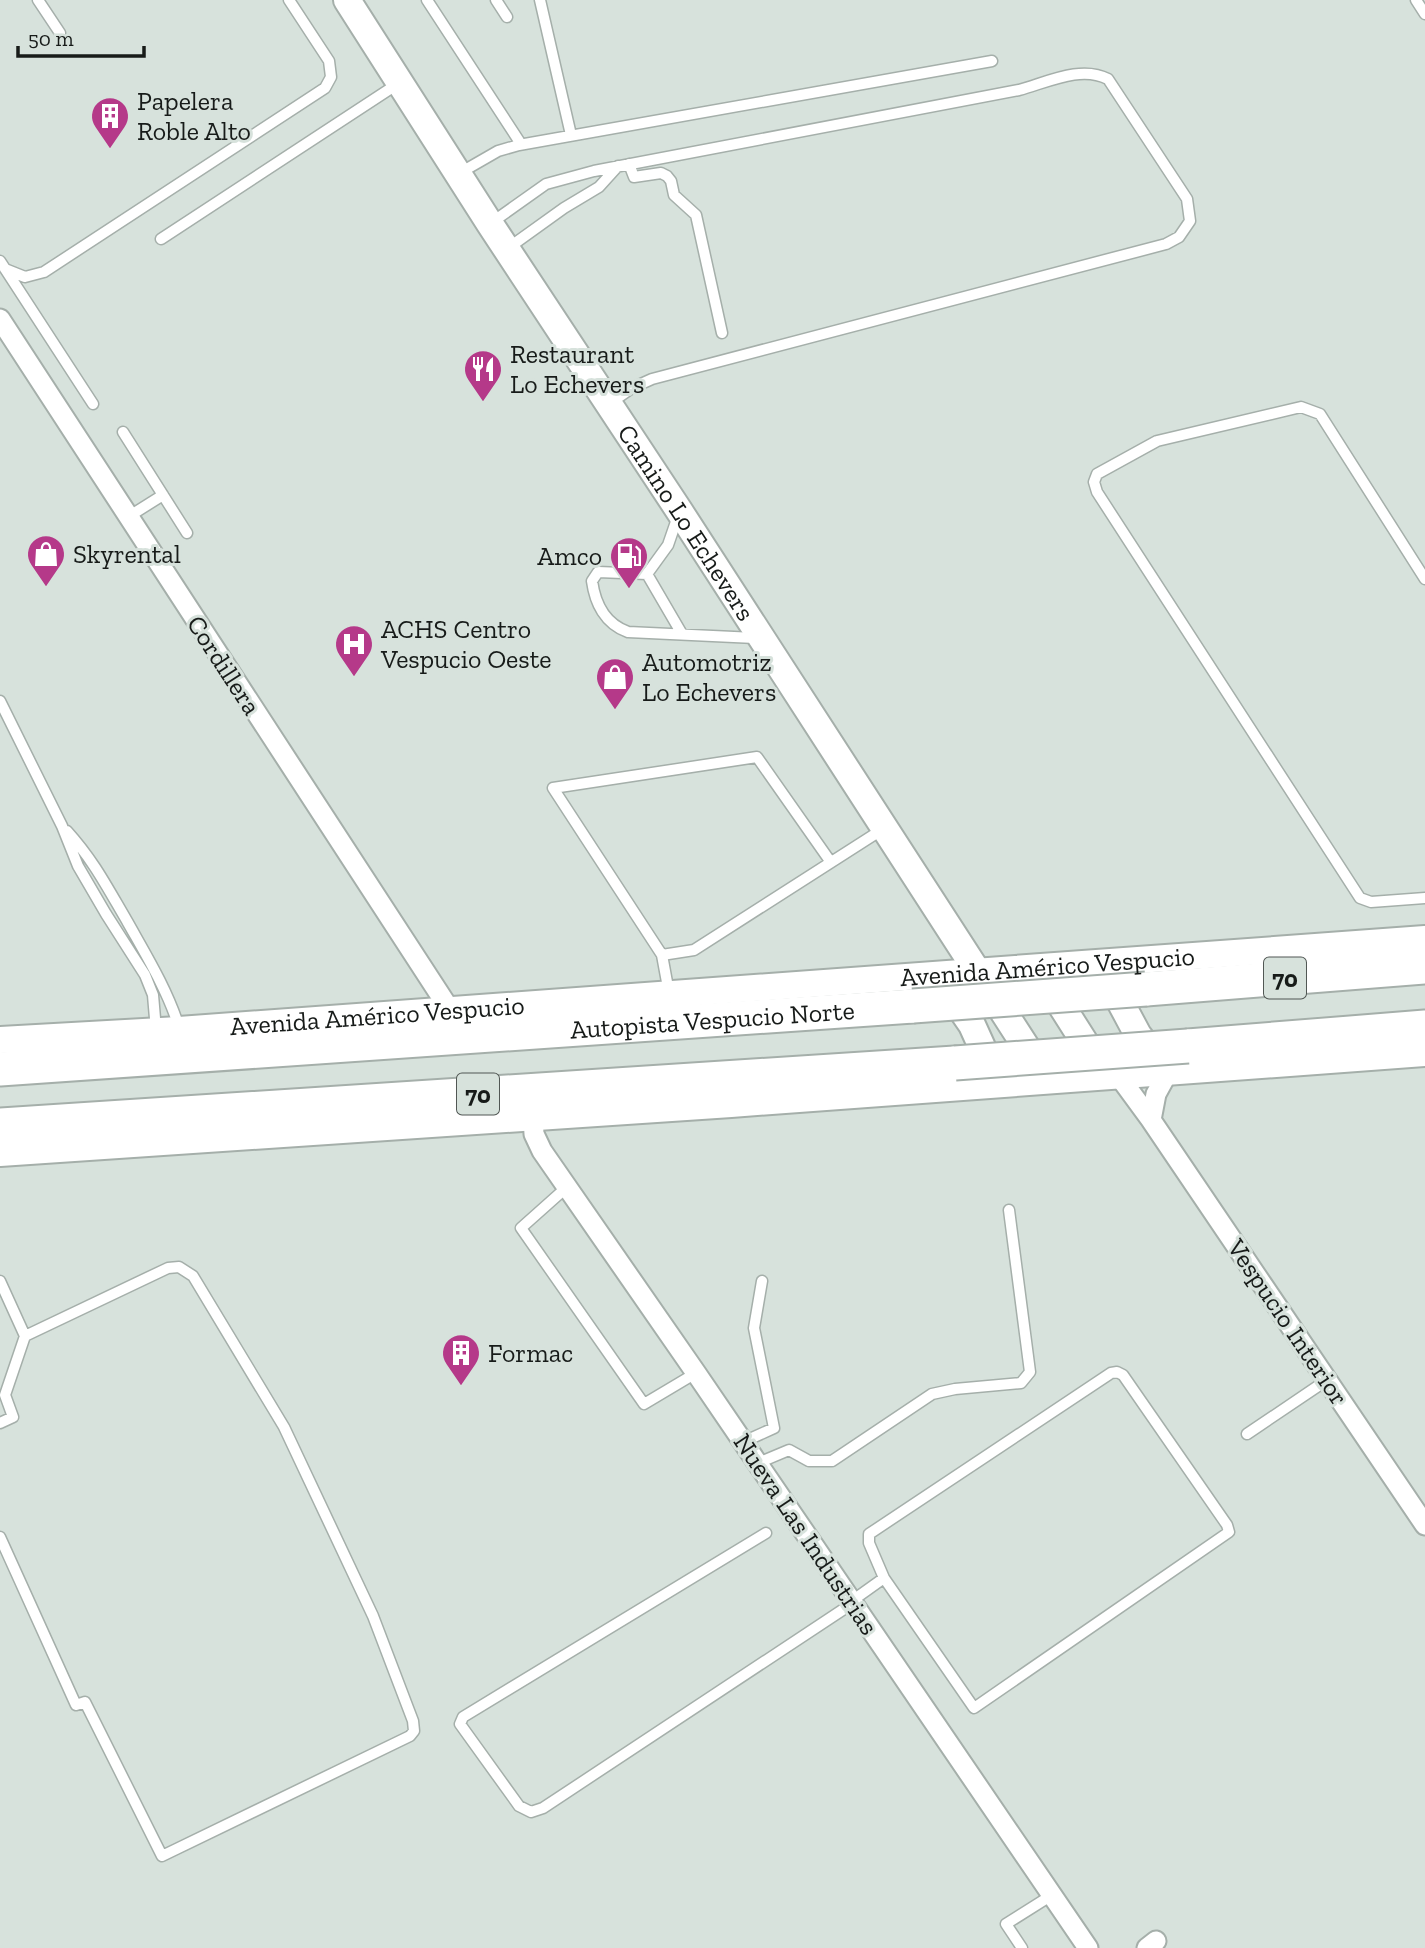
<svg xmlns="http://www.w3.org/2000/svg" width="1425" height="1948" viewBox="0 0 1425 1948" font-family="'Zilla Slab',serif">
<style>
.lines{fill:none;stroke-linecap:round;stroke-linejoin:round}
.service-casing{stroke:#a5afaa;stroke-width:13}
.minor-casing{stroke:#a5afaa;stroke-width:23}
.secondary-casing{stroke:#a5afaa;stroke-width:30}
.motorway-casing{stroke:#a5afaa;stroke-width:37}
.service{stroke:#fff;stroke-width:10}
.minor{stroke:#fff;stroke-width:19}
.secondary{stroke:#fff;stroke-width:26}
.motorway{stroke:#fff;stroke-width:33}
.motorway-bridge-casing{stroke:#a5afaa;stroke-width:37;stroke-linecap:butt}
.motorway-bridge{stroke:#fff;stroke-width:33}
.labels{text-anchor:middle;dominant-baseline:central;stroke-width:6;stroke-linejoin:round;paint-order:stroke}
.shield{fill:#d7e2dc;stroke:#515754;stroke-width:2}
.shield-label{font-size:24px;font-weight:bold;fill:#171b19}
.poi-label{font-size:26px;fill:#171b19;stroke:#d7e2dc;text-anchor:start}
.street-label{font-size:26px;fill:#171b19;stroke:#d7e2dc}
</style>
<rect width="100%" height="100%" fill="#d7e2dc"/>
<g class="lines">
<defs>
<path id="service" d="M 38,0 L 60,33
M 427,0 L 519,141 L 519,145 L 498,151 L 458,174
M 496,0 L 507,17
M 540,0 L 571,135
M 1416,0 L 1425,14
M 519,145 L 992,61
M 629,164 L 634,177 L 661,173 L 667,176 L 671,181 L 674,195 L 696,215 L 722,333
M 491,223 L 546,184 L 594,171 L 1019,90 C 1048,82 1081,65 1108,79 L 1187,199 L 1190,221 L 1179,237 L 1166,244 L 652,379 L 632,388 L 609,404
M 161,239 L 399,83
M 507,249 L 564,208 L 599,187 L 618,166
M 0,261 L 93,404
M 5,269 L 25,277 L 44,272 L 325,88 L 331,77 L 329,61 L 289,0
M 123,432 L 187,533
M 678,516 L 668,545 L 647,574 L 598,572 L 592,581 C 595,603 605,624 628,632 L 755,638
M 128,517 L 163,495
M 647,574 L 682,634
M 1425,579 L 1320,414 L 1301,407 L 1157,441 L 1097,474 L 1094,482 L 1097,492 L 1360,898 L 1371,902 L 1425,898
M 0,701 L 62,826 L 78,866 L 106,914 L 145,975 L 153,995 L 156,1030
M 67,831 C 94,861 107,887 127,921 C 146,955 167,989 179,1027
M 662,955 L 553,788 L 757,757 L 830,861
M 669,993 L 662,955 L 694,950 L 883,829
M 567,1187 L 521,1228 L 644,1404 L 696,1373
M 0,1281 L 25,1336 L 5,1395 L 13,1417 L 0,1423
M 1247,1434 L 1327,1380
M 743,1442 L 774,1428 L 754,1328 L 762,1281
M 758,1463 L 789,1450 L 809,1461 L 832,1461 L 932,1394 L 955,1389 L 1021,1383 L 1030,1372 L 1009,1210
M 766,1533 L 463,1717 L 460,1724 L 519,1806 L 531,1812 L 543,1808 L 853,1603 L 856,1598 L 884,1578 L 974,1708 L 1229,1532 L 1227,1525 L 1123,1375 L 1117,1372 L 1111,1373 L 869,1534 L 869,1543 L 884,1578
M 0,1537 L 76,1705 L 85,1702 L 162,1856 L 410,1736 L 414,1731 L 413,1721 L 373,1616 L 284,1427 L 193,1276 L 179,1267 L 168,1268 L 25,1336
M 1022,1948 L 1006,1924 L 1052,1895"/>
<path id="minor" d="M 0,319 L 450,1010
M 1118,1075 L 1151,1120 L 1425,1525
M 533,1117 L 534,1134 L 542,1151 L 696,1373 L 1088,1948
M 1151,1120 L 1156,1094 L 1168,1072
M 1147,1948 L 1156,1941"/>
<g id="secondary">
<path id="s1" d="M 347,0 L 490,224 L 680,512 L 1041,1070"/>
<path d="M 1107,977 L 1138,1035 L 1158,1061"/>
<path d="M 1047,983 L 1099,1065"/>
<path d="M 948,990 L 972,1025 L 995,1076"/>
<path id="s2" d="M 0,1040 L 179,1030 L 1425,939"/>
<path d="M 0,1153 L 731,1104 L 1425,1053"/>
</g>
<g id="motorway">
<path d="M 1146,989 L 1425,967"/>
<path d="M 1188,1046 L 1425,1027"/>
<path id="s3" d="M 0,1069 L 913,1006"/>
<path d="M 0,1125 L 955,1063"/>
</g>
</defs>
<!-- service casing -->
<use href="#service" class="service-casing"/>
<!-- minor casing -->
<use href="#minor" class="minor-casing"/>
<!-- secondary casing -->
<use href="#secondary" class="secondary-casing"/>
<!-- motorway casing -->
<use href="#motorway" class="motorway-casing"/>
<!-- service -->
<use href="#service" class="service"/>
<!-- minor -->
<use href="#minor" class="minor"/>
<!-- secondary -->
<use href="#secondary" class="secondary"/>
<!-- motorway -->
<use href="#motorway" class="motorway"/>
<defs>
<path id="motorway-bridge" d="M 913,1006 L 1146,989
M 955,1063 L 1188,1046"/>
</defs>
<!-- motorway-bridge casing -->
<use href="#motorway-bridge" class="motorway-bridge-casing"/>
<!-- motorway-bridge -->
<use href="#motorway-bridge" class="motorway-bridge"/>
</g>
<!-- icons -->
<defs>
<symbol id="building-pin" viewBox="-11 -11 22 30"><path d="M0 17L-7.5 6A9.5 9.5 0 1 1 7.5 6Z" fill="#b53989" stroke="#d7e2dc"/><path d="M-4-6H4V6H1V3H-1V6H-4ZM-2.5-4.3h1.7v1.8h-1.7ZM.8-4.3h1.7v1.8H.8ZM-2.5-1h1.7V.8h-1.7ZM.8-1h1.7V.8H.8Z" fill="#fff"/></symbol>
<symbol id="restaurant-pin" viewBox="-11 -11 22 30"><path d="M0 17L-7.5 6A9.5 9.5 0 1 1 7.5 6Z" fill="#b53989" stroke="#d7e2dc"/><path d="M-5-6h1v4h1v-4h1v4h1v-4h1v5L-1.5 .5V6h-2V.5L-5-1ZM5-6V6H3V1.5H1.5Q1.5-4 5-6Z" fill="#fff"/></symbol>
<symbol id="shop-pin" viewBox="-11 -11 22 30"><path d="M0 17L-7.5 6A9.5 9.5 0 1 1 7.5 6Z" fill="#b53989" stroke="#d7e2dc"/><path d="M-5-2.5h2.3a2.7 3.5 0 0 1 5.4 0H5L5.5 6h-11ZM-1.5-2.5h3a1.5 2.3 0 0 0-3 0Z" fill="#fff"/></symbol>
<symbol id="fuel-pin" viewBox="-11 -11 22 30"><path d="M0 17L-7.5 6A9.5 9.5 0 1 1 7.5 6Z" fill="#b53989" stroke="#d7e2dc"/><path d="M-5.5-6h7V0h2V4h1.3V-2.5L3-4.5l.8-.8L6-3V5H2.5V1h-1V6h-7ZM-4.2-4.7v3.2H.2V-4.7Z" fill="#fff"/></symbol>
<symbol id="hospital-pin" viewBox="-11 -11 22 30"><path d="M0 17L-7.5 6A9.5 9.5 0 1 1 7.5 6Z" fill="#b53989" stroke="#d7e2dc"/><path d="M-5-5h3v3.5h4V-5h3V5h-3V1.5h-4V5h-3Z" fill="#fff"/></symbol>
</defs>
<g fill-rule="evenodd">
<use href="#building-pin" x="88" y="94" width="44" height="60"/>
<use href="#restaurant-pin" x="461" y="347" width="44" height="60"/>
<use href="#shop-pin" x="24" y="532" width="44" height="60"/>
<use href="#fuel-pin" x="607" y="534" width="44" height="60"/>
<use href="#hospital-pin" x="332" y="622" width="44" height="60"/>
<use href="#shop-pin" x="593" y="655" width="44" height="60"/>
<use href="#building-pin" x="439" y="1331" width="44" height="60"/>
</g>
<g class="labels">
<!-- shield labels -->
<g class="shield">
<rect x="1264" y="957.5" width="42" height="41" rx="5"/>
<rect x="457" y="1073.5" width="42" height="41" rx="5"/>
</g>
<g class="shield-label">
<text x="1285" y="978">70</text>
<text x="478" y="1094">70</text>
</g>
<!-- poi labels -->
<g class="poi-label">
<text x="137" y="101">Papelera<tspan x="137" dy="30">Roble Alto</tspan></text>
<text x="510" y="354">Restaurant<tspan x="510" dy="30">Lo Echevers</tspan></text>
<text x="73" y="554">Skyrental</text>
<text x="602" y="556" text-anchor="end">Amco</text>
<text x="381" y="629">ACHS Centro<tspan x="381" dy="30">Vespucio Oeste</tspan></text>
<text x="642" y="662">Automotriz<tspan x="642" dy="30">Lo Echevers</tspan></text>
<text x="488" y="1353">Formac</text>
</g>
<!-- street labels -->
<g class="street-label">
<text stroke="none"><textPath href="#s1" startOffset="623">Camino Lo Echevers</textPath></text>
<text transform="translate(224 665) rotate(57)">Cordillera</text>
<text stroke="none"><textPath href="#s2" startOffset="1050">Avenida Américo Vespucio</textPath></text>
<text stroke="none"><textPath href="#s2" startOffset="378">Avenida Américo Vespucio</textPath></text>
<text stroke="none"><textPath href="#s3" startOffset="714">Autopista Vespucio Norte</textPath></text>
<text transform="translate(1288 1322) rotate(56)">Vespucio Interior</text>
<text transform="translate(806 1534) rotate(56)">Nueva Las Industrias</text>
</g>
</g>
<!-- scale -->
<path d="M18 46v10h126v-10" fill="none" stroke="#171b19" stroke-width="3.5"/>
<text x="28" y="46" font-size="21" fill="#171b19" stroke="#d7e2dc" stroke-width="5" paint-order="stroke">50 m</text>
</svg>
